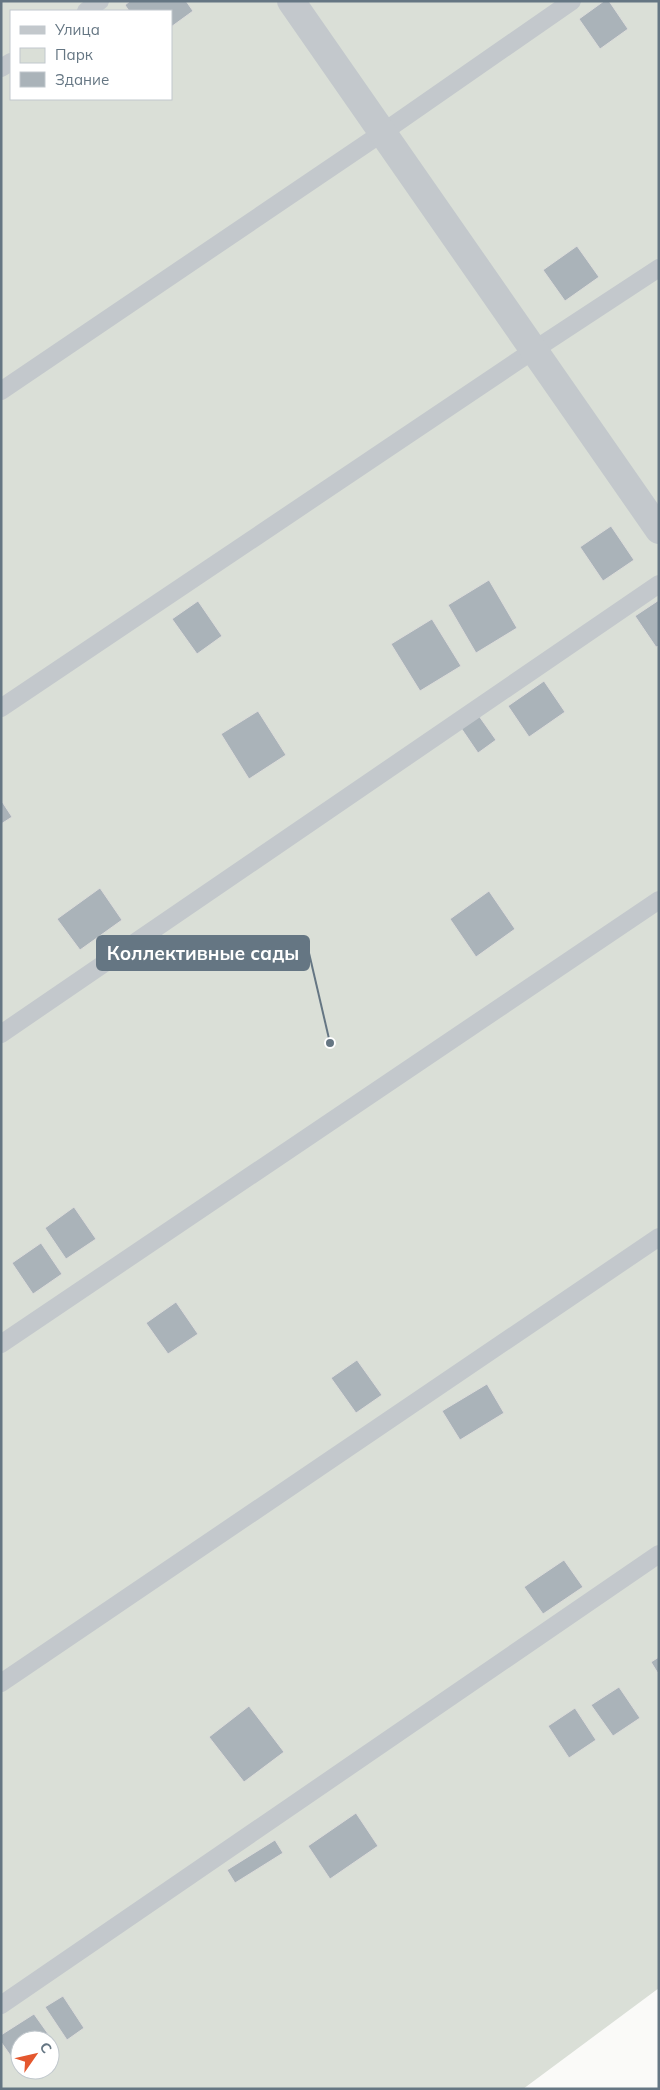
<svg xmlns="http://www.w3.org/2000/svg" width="660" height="2090" viewBox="0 0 660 2090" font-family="Mulish,sans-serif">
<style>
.green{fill:#dadfd7;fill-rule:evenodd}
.building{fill:#aab3b9;stroke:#dcdcda}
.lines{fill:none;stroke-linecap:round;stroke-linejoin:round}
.lane{stroke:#c3c8cc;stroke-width:18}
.street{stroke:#c3c8cc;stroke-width:28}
.leader{fill:none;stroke:#657683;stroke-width:2}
.callout-dot{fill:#657683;stroke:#fff;stroke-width:2}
.callout{fill:#657683;stroke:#657683;stroke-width:2}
.callout-label{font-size:19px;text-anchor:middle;font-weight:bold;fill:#fff}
</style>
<rect width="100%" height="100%" fill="#fafaf8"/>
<!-- green -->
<path class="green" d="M 1,1 L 659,1 L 659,1988 L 523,2089 L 1,2089 ZM 11,11 L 171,11 L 171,99 L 11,99 ZM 20,2040 L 50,2040 L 50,2070 L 20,2070 Z"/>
<!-- building -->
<path class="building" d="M 130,1 L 186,1 L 193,11 L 171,27 L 171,11 L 129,11 L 125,5 Z
M 604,1 L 609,1 L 628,29 L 600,49 L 579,19 Z
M 577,246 L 599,277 L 565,301 L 543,270 Z
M 611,526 L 634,560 L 603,581 L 580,547 Z
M 489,580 L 517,628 L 476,653 L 448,605 Z
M 659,600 L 659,646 L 656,647 L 635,616 Z
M 198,601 L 222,636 L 197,654 L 172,619 Z
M 432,619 L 461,666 L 420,691 L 391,644 Z
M 544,681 L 565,712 L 529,737 L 508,706 Z
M 258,711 L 286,755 L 249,779 L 221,734 Z
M 479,716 L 496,740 L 478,753 L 461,728 Z
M 1,800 L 12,817 L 1,824 Z
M 100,888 L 122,920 L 80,950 L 57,919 Z
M 489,891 L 515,929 L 476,957 L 450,919 Z
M 74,1207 L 96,1239 L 66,1259 L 45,1228 Z
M 41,1243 L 62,1274 L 33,1294 L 12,1263 Z
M 176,1302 L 198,1334 L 168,1354 L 146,1323 Z
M 357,1360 L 382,1395 L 356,1413 L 331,1378 Z
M 487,1384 L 504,1413 L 460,1440 L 442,1411 Z
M 564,1560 L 583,1587 L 543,1614 L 524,1587 Z
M 659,1657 L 659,1675 L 651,1662 Z
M 619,1687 L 640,1718 L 613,1736 L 591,1705 Z
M 249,1706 L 284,1752 L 244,1782 L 209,1737 Z
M 575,1708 L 596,1740 L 569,1758 L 548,1726 Z
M 356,1813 L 378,1846 L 330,1879 L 308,1846 Z
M 275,1840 L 283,1853 L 235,1883 L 227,1870 Z
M 63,1996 L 84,2028 L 67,2040 L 45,2007 Z
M 34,2014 L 56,2045 L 50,2049 L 50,2040 L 20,2040 L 20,2069 L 1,2042 L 1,2035 Z"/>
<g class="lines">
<!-- lane -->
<path class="lane" d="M 86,11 L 100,1
M 1,68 L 11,62
M 1,391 L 382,133 L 572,1
M 1,708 L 534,350 L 659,268
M 1,1034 L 659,584
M 1,1344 L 659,900
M 1,1683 L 659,1237
M 1,2005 L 659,1554"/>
<!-- street -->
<path class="street" d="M 291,1 L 659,530"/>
</g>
<!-- callouts -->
<path class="leader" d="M330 1043L309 953"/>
<circle class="callout-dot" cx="330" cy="1043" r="5"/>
<rect class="callout" x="97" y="936" width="212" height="34" rx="5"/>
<g class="callout-label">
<text x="203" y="960">Коллективные сады</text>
</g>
<!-- border -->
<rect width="660" height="2090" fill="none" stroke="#657683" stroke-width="5"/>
<!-- legend -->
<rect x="10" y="10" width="162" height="90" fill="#ffffff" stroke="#c1c8cd"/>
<rect x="20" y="26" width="25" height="8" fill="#c3c8cc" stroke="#c1c8cd"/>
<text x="55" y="35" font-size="15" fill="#657683">Улица</text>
<rect x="20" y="48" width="25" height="15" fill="#dadfd7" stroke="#c1c8cd"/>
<text x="55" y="60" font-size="15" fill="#657683">Парк</text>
<rect x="20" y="72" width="25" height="15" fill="#aab3b9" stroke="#c1c8cd"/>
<text x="55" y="85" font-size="15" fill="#657683">Здание</text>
<!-- north arrow -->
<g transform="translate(35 2055) rotate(56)"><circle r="24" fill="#ffffff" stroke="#c1c8cd"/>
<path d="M0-4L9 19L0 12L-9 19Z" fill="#e4572e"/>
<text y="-8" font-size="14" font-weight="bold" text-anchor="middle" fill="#657683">С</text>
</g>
</svg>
